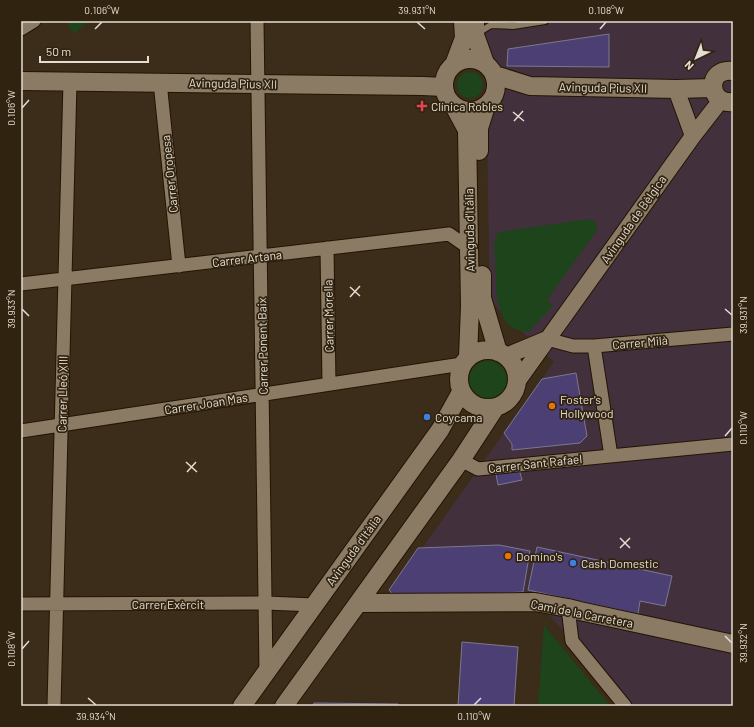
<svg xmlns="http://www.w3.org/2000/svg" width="754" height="727" viewBox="0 0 754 727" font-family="Barlow,sans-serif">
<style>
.industrial{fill:#42313c}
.green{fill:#1d441b}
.building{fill:#4c3f74;stroke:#7c7890}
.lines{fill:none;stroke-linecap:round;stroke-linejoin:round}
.service-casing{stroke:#221503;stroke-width:8}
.minor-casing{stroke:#221503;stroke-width:15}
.tertiary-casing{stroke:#221503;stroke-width:18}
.secondary-casing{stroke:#221503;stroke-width:20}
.service{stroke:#8b7b65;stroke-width:6}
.minor{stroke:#8b7b65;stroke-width:13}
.tertiary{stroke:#8b7b65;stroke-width:16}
.secondary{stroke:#8b7b65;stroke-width:18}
.ticks{fill:none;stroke:#e5ddd1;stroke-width:1.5}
.health-dot{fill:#e0444e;stroke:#302310;stroke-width:1.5}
.food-dot{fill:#e8710a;stroke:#302310;stroke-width:1.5}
.shop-dot{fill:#3f7fe0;stroke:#302310;stroke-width:1.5}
.labels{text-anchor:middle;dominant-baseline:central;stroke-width:3.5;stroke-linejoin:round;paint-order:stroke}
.street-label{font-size:12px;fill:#e5ddd1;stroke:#302310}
.poi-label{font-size:12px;fill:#e5ddd1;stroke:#302310;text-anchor:start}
.neatline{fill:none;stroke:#e5ddd1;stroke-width:1.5}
.ticks-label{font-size:10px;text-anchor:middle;fill:#e5ddd1}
</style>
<rect width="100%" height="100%" fill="#3b2d1a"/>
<!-- industrial -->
<path class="industrial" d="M 485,21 L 733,21 L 733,706 L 631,706 L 533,597 L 390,594 L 554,362 L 490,301 Z"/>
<!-- green -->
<path class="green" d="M 66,21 L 89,21 L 74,34 Z
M457 85a13 13 0 1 1 26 0a13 13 0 1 1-26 0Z
M 589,219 L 596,223 L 597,230 L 547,300 L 553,306 L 528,332 L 522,331 L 513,328 L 508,324 L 504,319 L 497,300 L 494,240 L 499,232 Z
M469 380a19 19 0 1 1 38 0a19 19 0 1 1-38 0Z
M 544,625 L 610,706 L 538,706 Z"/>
<!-- building -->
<path class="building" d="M 609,34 L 609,67 L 507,66 L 508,49 Z
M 576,373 L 587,436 L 580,443 L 512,450 L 512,444 L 504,433 L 542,379 Z
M 519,469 L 522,480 L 498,485 L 496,474 Z
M 499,545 L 530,551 L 523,592 L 396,598 L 389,590 L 418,548 Z
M 537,547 L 672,576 L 665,606 L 640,601 L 638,614 L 528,590 Z
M 462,642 L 518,647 L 514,706 L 458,706 Z
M 314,703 L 398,704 L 398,706 L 312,706 Z"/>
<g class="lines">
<defs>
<path id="service" d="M 478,33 L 491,25 L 513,26 L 545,21"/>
<path id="minor" d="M 257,21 L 266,672
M 21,29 L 34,21
M 160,82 L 179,266
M 327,248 L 329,384
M 21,284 L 449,234 L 469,248
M 547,339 L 573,346 L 594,346 L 733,334
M 594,346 L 611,456
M 21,431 L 462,364
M 461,460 L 478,469 L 733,444
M 21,604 L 266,603 L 314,605
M 568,608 L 572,641 L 625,706
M 54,706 L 70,82"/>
<path id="tertiary" d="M 676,89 L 693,136
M 506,356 L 547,339
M 517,382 L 693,136 L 721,100"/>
<path id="secondary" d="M 475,21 L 475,35 L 485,63
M444 85a26 26 0 1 1 52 0a26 26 0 1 1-52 0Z
M 455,62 L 464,38 L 463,21
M 733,71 C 706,67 707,105 733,102
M 495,75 L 530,86 L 676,89 L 713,88
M 21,81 L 423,86 L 444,87
M 454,106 L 467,130 L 470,306 L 468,357
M 479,151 L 479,128 L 486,106
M 482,275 L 482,298 L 498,352
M459 379a29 29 0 1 1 58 0a29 29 0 1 1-58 0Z
M 358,603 L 535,602 L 568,608 L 580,611 L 733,644
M 242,706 L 440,430 L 461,392
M 284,706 L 461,460 L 495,408"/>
</defs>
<!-- service casing -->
<use href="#service" class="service-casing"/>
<!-- minor casing -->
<use href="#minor" class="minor-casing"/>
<!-- tertiary casing -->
<use href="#tertiary" class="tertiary-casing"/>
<!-- secondary casing -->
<use href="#secondary" class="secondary-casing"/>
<!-- service -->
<use href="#service" class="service"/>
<!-- minor -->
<use href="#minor" class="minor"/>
<!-- tertiary -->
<use href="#tertiary" class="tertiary"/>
<!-- secondary -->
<use href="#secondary" class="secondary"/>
</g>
<!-- ticks -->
<path class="ticks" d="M 417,22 L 425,29M 95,29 L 102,22M 600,29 L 606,22M 22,108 L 29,100M 513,112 L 524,121M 514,121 L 523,111M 350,287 L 360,296M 350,297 L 360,286M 22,309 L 29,316M 725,309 L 732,315M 725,436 L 732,428M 186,462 L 197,472M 187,472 L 196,462M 620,538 L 630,548M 620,548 L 630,538M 725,636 L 732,643M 22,649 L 29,641M 88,698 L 96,705M 474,705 L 481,698"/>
<!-- markers -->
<path class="health-dot" d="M420 100h4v4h4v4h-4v4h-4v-4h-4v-4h4z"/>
<g class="food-dot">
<circle cx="552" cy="406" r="4"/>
<circle cx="508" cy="556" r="4"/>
</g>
<g class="shop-dot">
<circle cx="427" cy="417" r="4"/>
<circle cx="573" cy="563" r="4"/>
</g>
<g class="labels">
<!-- street labels -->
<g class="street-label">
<text transform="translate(233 83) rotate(1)">Avinguda Pius XII</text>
<text transform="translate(603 87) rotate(1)">Avinguda Pius XII</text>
<text transform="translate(169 174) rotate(-96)">Carrer Oropesa</text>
<text transform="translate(633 219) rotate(-55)">Avinguda de Bèlgica</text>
<text transform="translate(469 230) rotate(-91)">Avinguda d'Itàlia</text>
<text transform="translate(247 258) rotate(-7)">Carrer Artana</text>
<text transform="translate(328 316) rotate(-91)">Carrer Morella</text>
<text transform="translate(640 342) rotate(-5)">Carrer Milà</text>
<text transform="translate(262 346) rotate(-91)">Carrer Ponent Baix</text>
<text transform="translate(62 394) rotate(-89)">Carrer Lleó XIII</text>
<text transform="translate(206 403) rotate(-9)">Carrer Joan Mas</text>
<text transform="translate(535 463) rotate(-6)">Carrer Sant Rafael</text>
<text transform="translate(353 550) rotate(-54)">Avinguda d'Itàlia</text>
<text x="168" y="604">Carrer Exèrcit</text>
<text transform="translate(582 613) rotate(11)">Camí de la Carretera</text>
</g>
<!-- poi labels -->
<g class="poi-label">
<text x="431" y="106">Clínica Robles</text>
<text x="560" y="399">Foster's<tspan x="560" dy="14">Hollywood</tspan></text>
<text x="435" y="417">Coycama</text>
<text x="516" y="556">Domino's</text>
<text x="581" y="563">Cash Domestic</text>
</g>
</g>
<!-- border -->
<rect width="754" height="727" fill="none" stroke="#302310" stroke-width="44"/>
<!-- north arrow -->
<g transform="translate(696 58) rotate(223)" stroke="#302310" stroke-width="3" paint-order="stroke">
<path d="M0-3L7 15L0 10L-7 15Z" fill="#e5ddd1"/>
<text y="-6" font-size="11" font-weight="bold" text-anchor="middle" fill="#e5ddd1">N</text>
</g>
<!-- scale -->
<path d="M40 56v6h108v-6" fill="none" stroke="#e5ddd1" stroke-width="2"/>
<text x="46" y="56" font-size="12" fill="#e5ddd1" stroke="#302310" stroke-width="3" paint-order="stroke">50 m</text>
<rect x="22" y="22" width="710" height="683" class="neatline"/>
<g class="ticks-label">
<text x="102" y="14">0.106°W</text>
<text x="417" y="14">39.931°N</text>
<text x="606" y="14">0.108°W</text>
<text transform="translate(11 108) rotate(-90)" y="4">0.106°W</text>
<text transform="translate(11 309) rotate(-90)" y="4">39.933°N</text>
<text transform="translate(743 315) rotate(-90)" y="4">39.931°N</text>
<text transform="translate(743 428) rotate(-90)" y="4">0.110°W</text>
<text transform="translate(743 643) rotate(-90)" y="4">39.932°N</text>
<text transform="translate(11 649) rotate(-90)" y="4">0.108°W</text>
<text x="96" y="720">39.934°N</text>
<text x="474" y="720">0.110°W</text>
</g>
</svg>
